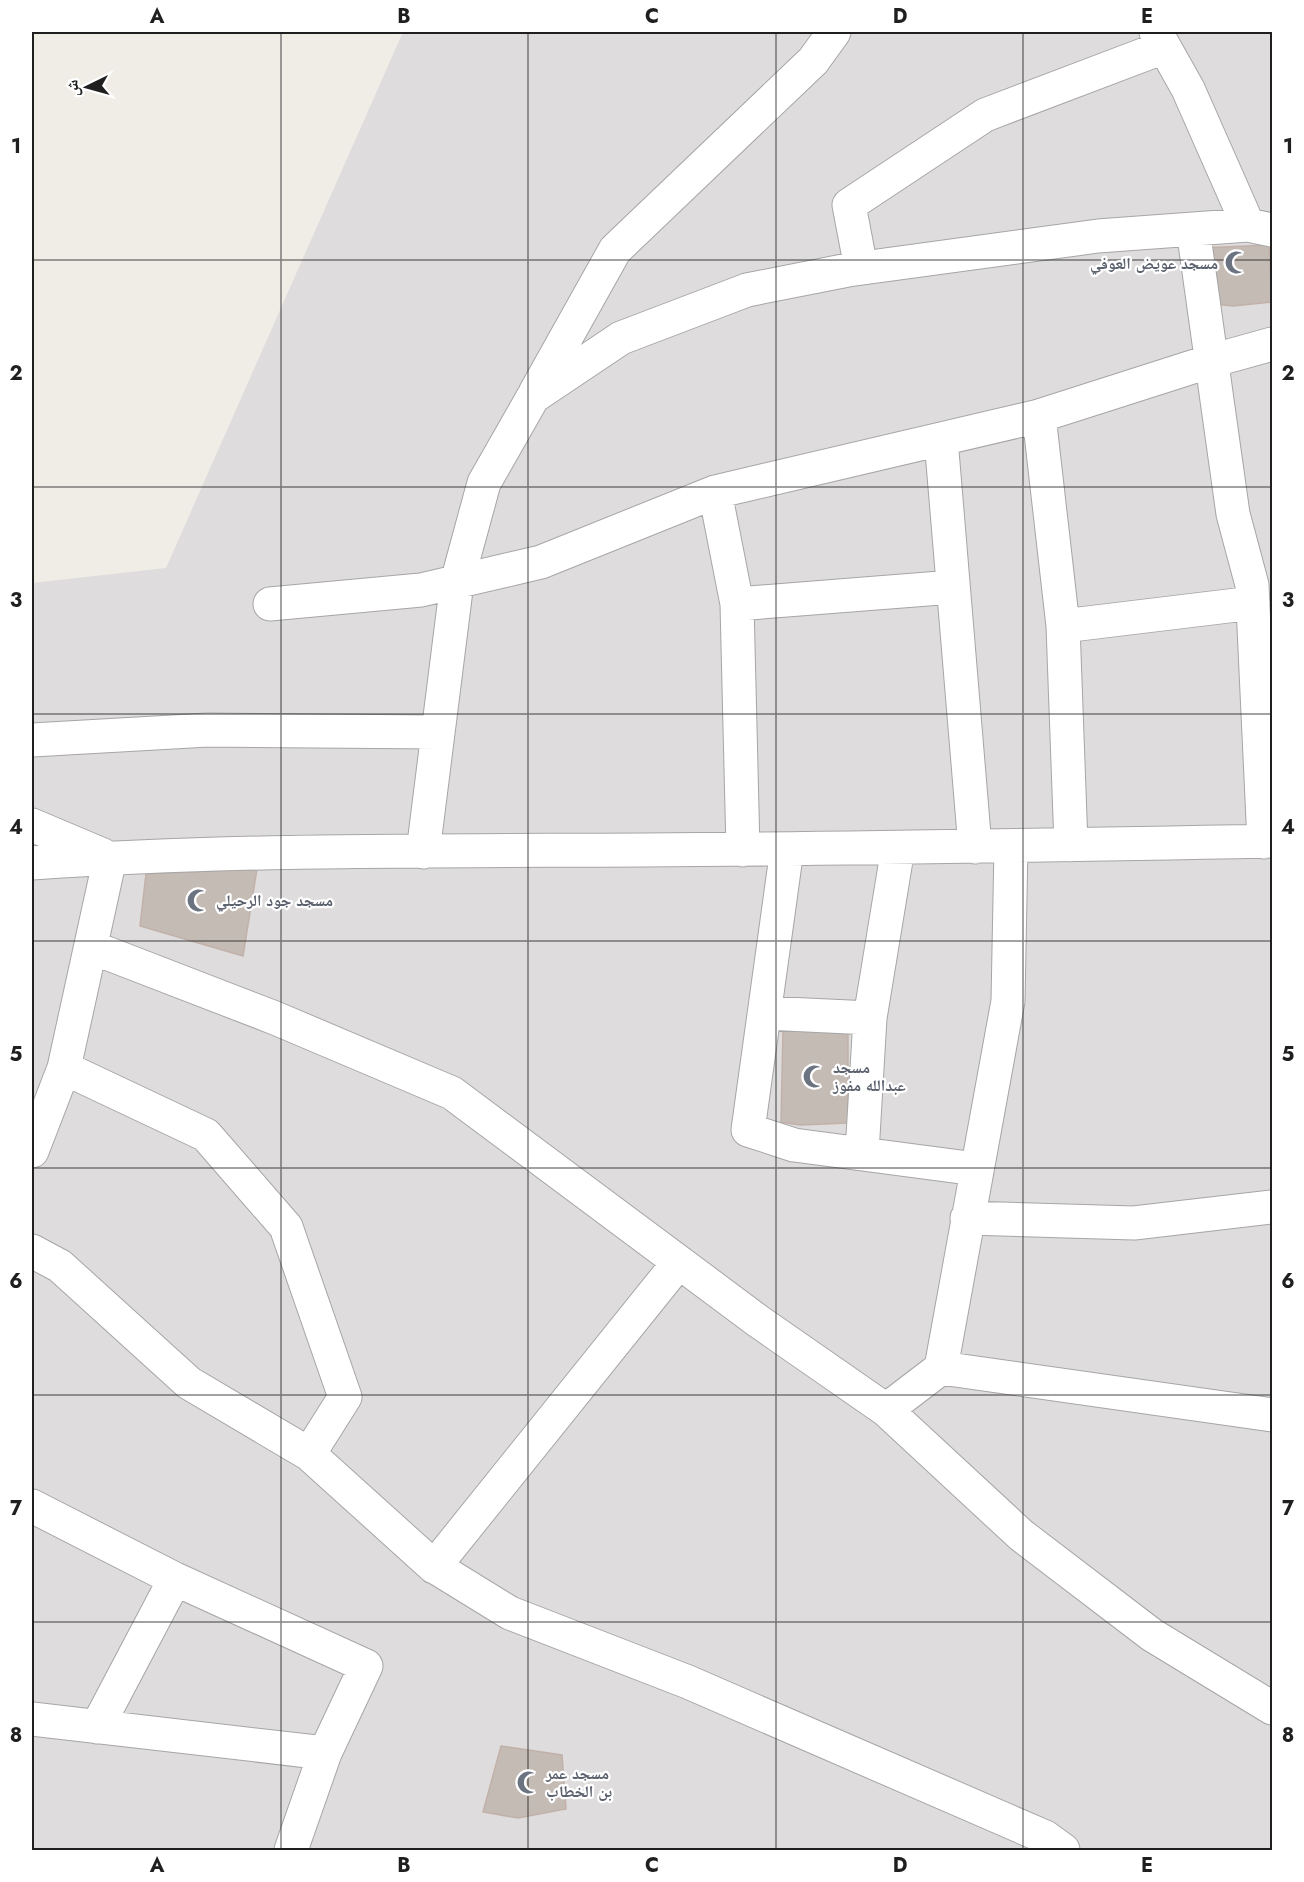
<svg xmlns="http://www.w3.org/2000/svg" width="1304" height="1882" viewBox="0 0 1304 1882" font-family="Jost,'Noto Naskh Arabic',sans-serif">
<style>
.residential{fill:#dedcdd}
.building{fill:#c5bbb5;stroke:#c2b1a8;stroke-width:1.5}
.lines{fill:none;stroke-linecap:round;stroke-linejoin:round}
.minor-casing{stroke:#a6a6a6;stroke-width:35}
.minor{stroke:#fff;stroke-width:33}
.grid{fill:none;stroke:#1f1f1f;stroke-width:1.5;stroke-opacity:0.55}
.labels{text-anchor:middle;dominant-baseline:central;stroke-width:4.5;stroke-linejoin:round;paint-order:stroke}
.worship-label{font-size:16px;font-weight:bold;fill:#5b616d;stroke:#fff;text-anchor:start}
.neatline{fill:none;stroke:#1f1f1f;stroke-width:2}
.grid-label{font-size:20px;text-anchor:middle;font-weight:bold;fill:#1f1f1f}
</style>
<rect width="100%" height="100%" fill="#f0ece6"/>
<!-- residential -->
<path class="residential" d="M 403,32 L 1272,32 L 1272,1850 L 32,1850 L 32,583 L 166,568 Z"/>
<!-- building -->
<path class="building" d="M 1269,245 L 1272,302 L 1233,306 L 1205,303 L 1200,248 Z
M 257,869 L 243,956 L 140,926 L 146,874 Z
M 848,1024 L 848,1123 L 800,1125 L 781,1122 L 783,1030 Z
M 501,1746 L 562,1755 L 566,1809 L 518,1818 L 483,1812 Z"/>
<g class="lines">
<defs>
<path id="minor" d="M 1156,32 L 1188,89 L 1248,225
M 1193,229 L 1233,514 L 1252,585 L 1264,842
M 861,268 L 849,205 L 985,115 L 1164,47
M 535,393 L 615,250 L 813,61 L 834,32
M 1039,416 L 1063,626 L 1071,845
M 941,439 L 975,847
M 715,492 L 737,604 L 743,850
M 270,604 L 421,590 L 541,562 L 715,492 L 1039,416 L 1211,361 L 1272,344
M 737,604 L 953,587
M 1063,626 L 1253,603
M 32,740 L 208,730 L 438,732
M 32,825 L 103,855
M 787,849 L 748,1130 L 794,1145 L 976,1169
M 423,852 L 457,582 L 484,483 L 533,397 L 621,338 L 747,290 L 848,270 L 1098,236 L 1248,225 L 1272,230
M 32,863 C 235,849 439,851 643,850 C 853,849 1063,845 1272,841
M 91,947 L 275,1018 L 452,1093 L 758,1321 L 886,1410 L 1021,1535 L 1152,1635 L 1272,1708
M 765,1013 L 870,1018
M 64,1068 L 206,1135 L 286,1227 L 345,1397 L 309,1454
M 32,1151 L 64,1068 L 110,858
M 862,1153 L 870,1018 L 898,848
M 967,1218 L 1134,1223 L 1272,1207
M 32,1251 L 60,1266 L 189,1383 L 309,1454 L 432,1565 L 510,1613 L 688,1682 L 1045,1837 L 1063,1850
M 941,1368 L 1272,1415
M 886,1410 L 941,1368 L 1008,1001 L 1011,846
M 32,1506 L 175,1579 L 366,1666 L 325,1753 L 291,1850
M 434,1567 L 679,1262
M 32,1719 L 325,1753
M 97,1727 L 175,1579"/>
</defs>
<!-- minor casing -->
<use href="#minor" class="minor-casing"/>
<!-- minor -->
<use href="#minor" class="minor"/>
</g>
<!-- grid -->
<path class="grid" d="M 281,32 L 281,1850M 528,32 L 528,1850M 776,32 L 776,1850M 1023,32 L 1023,1850M 32,260 L 1272,260M 32,487 L 1272,487M 32,714 L 1272,714M 32,941 L 1272,941M 32,1168 L 1272,1168M 32,1395 L 1272,1395M 32,1622 L 1272,1622"/>
<!-- icons -->
<defs>
<symbol id="mosque-bare" viewBox="-9 -9 18 18"><path d="M3.5-4.9A6 6 0 1 0 3.5 4.9A5 5 0 1 1 3.5-4.9Z" fill="#6b7280" stroke="#fff" stroke-width="2.5" paint-order="stroke"/></symbol>
</defs>
<g fill-rule="evenodd">
<use href="#mosque-bare" x="1220" y="246" width="33" height="33"/>
<use href="#mosque-bare" x="182" y="884" width="33" height="33"/>
<use href="#mosque-bare" x="798" y="1060" width="33" height="33"/>
<use href="#mosque-bare" x="512" y="1766" width="33" height="33"/>
</g>
<g class="labels">
<!-- worship labels -->
<g class="worship-label">
<text x="1218" y="263" text-anchor="end">مسجد عويض العوفي</text>
<text x="216" y="900">مسجد جود الرحيلي</text>
<text x="833" y="1067">مسجد<tspan x="833" dy="18">عبدالله مفوز</tspan></text>
<text x="546" y="1773">مسجد عمر<tspan x="546" dy="18">بن الخطاب</tspan></text>
</g>
</g>
<!-- border -->
<rect width="1304" height="1882" fill="none" stroke="#ffffff" stroke-width="66"/>
<!-- north arrow -->
<g transform="translate(87 87) rotate(265)" stroke="#ffffff" stroke-width="4.5" paint-order="stroke">
<path d="M0-4.5L10 22L0 15L-10 22Z" fill="#1f1f1f"/>
<text y="-9" font-size="16" font-weight="bold" text-anchor="middle" fill="#1f1f1f">ش</text>
</g>
<rect x="33" y="33" width="1238" height="1816" class="neatline"/>
<g class="grid-label">
<text x="157" y="23">A</text>
<text x="404" y="23">B</text>
<text x="652" y="23">C</text>
<text x="900" y="23">D</text>
<text x="1147" y="23">E</text>
<text x="16" y="153">1</text>
<text x="1288" y="153">1</text>
<text x="16" y="380">2</text>
<text x="1288" y="380">2</text>
<text x="16" y="607">3</text>
<text x="1288" y="607">3</text>
<text x="16" y="834">4</text>
<text x="1288" y="834">4</text>
<text x="16" y="1061">5</text>
<text x="1288" y="1061">5</text>
<text x="16" y="1288">6</text>
<text x="1288" y="1288">6</text>
<text x="16" y="1515">7</text>
<text x="1288" y="1515">7</text>
<text x="16" y="1742">8</text>
<text x="1288" y="1742">8</text>
<text x="157" y="1872">A</text>
<text x="404" y="1872">B</text>
<text x="652" y="1872">C</text>
<text x="900" y="1872">D</text>
<text x="1147" y="1872">E</text>
</g>
</svg>
